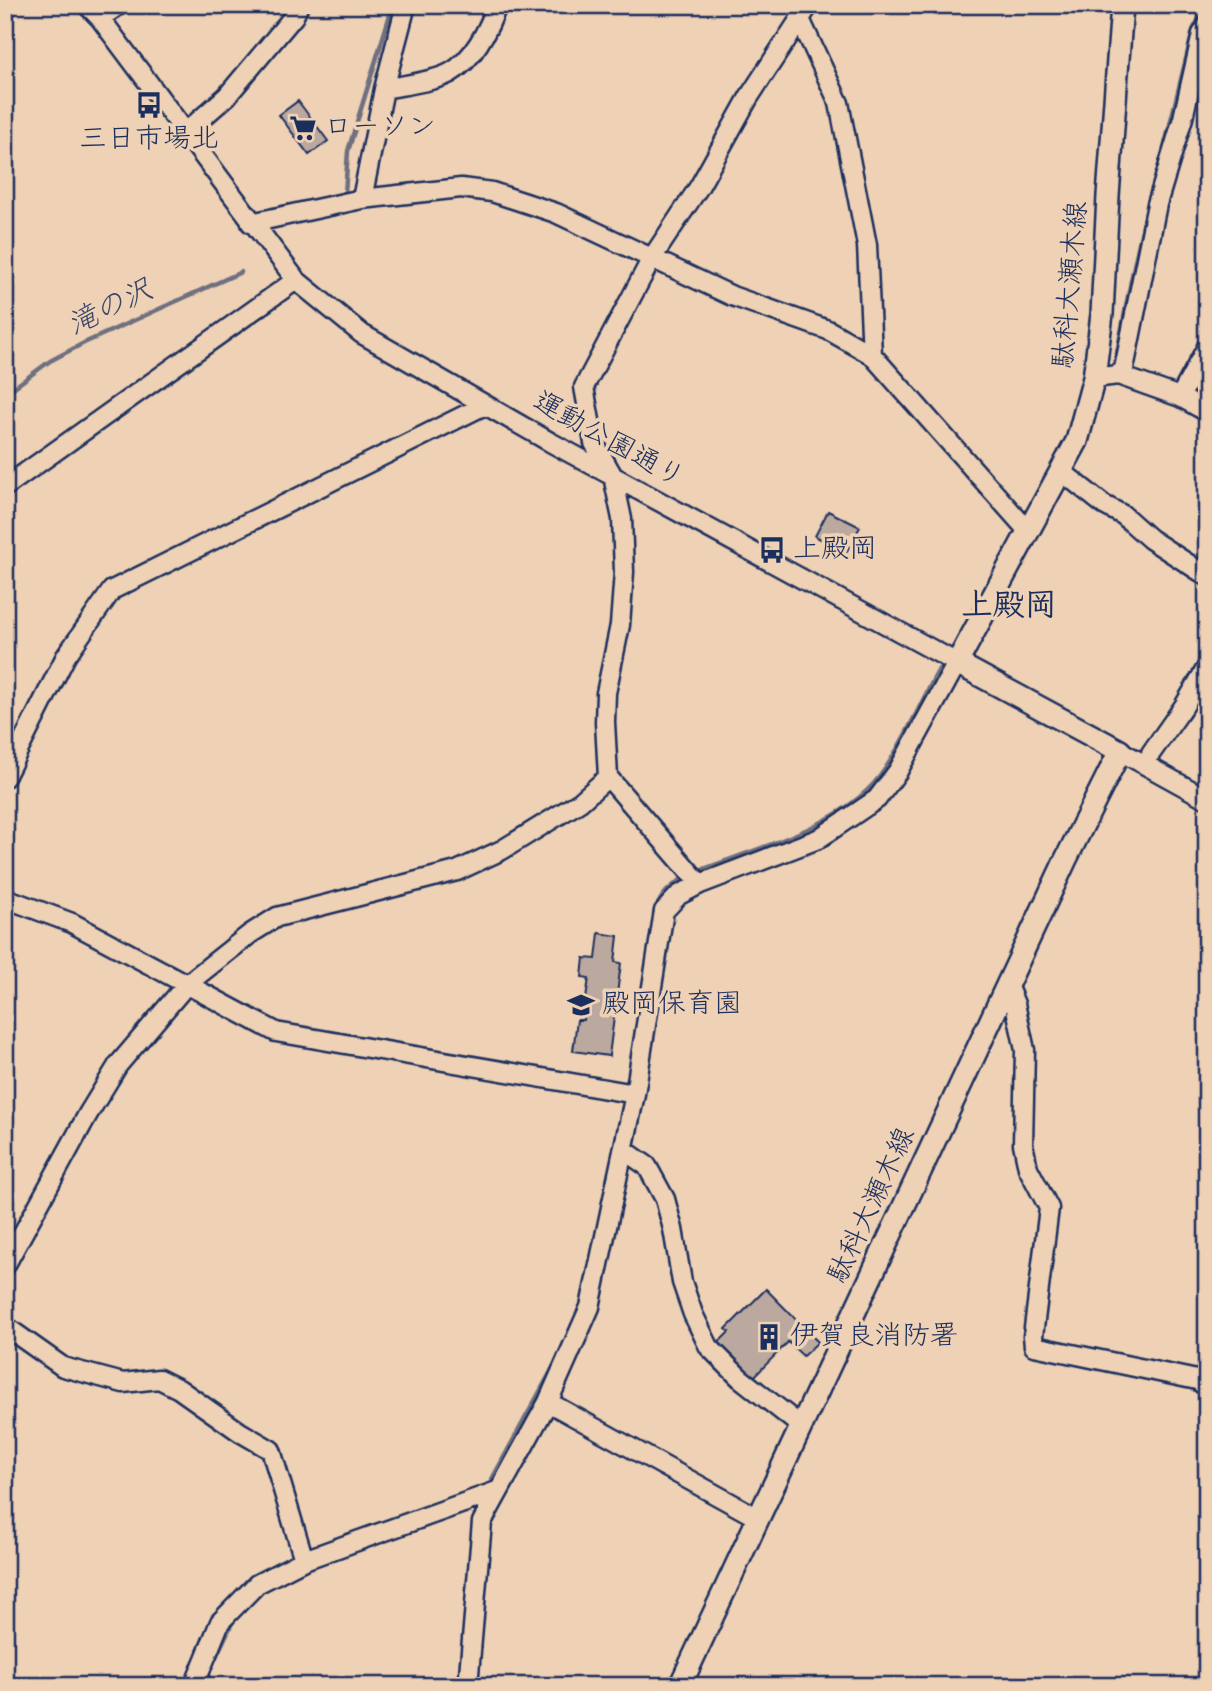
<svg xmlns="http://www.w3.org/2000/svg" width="1212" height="1691" viewBox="0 0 1212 1691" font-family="'Indie Flower','Klee One',sans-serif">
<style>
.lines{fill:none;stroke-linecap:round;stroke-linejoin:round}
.stream{stroke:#6e6f80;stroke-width:4.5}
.building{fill:#bba9a0;stroke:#1b2f5e;stroke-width:2}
.minor-casing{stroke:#1b2f5e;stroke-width:23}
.major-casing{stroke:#1b2f5e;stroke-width:26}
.minor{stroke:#efd2b5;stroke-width:18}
.major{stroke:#efd2b5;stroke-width:21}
.labels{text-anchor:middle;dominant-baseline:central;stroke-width:7;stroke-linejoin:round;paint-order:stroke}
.poi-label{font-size:28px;fill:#1b2f5e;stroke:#efd2b5;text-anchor:start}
.street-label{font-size:28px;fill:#1b2f5e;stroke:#efd2b5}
.water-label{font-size:30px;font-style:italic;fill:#374469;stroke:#efd2b5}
.quarter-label{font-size:32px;font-weight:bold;fill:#1b2f5e;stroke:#efd2b5}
</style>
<rect width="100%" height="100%" fill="#efd2b5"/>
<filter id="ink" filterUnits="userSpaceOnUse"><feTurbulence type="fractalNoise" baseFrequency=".0143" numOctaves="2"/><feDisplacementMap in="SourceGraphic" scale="14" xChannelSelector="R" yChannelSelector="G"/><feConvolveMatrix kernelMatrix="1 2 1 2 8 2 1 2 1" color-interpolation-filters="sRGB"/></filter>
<g filter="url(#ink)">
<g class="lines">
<!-- stream -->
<path class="stream" d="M 1160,165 L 1193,30 L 1206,5
M 345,193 L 348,151 L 393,5
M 1114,366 C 1126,313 1133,259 1148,207
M 5,394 L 50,361 L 84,343 L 241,272
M 704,869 C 761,847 850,824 885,769 C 906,738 921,702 939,669
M 657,909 C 660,893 674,885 686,876
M 639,1012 L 647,965
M 492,1479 L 555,1364
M 207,1676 L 233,1621"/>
</g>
<!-- building -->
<path class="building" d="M 298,101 L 328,141 L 309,155 L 279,115 Z
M 828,511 L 860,527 L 846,553 L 815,536 Z
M 599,933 L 618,936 L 615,962 L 621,963 L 609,1056 L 573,1051 L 577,1020 L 583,1020 L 589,978 L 582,977 L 584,958 L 596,959 Z
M 766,1289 L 818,1342 L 803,1356 L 788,1342 L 751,1380 L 716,1345 L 729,1332 L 726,1329 Z"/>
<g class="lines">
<defs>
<path id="minor" d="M 87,5 L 100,18 L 296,280 L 362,334 L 550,442 L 957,663 L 898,771 L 877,799 L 818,839 L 700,884 L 679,895 L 664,911 L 635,1094 L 590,1307 L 548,1402 L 482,1522 L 468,1686
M 100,18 L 119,5
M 800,19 L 839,103 L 867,245 L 872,355
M 384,89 C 403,85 433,82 450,73 C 472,61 489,29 497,5
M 186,132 L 227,96 L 294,16 L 299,5
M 362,199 L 384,89 L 406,5
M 251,223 L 362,199 L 461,188 L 492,192 L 556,213 L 732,296 L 828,330 L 872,355 L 1029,532
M 1118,375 L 1180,397 L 1207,412
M 1094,378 L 1118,375 L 1124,369 L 1157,204 L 1183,118 L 1202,34 L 1207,26
M 1180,397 L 1207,347
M 1061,471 L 1104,505 L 1123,515 L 1150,539 L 1207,576
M 5,487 L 296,280
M 1120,751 L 1207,799
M 1151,753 L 1184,706 L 1207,667
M 5,777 L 66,656 L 112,590 L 485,405
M 700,884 L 608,777 L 605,722 L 606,693 L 620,625 L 624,572 L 622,519 L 613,476 L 594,443 L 584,387 L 652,258 L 699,187 L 749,97 L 809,5
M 5,898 L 72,923 L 276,1032 L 635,1094
M 1007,985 L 1015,1004 L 1025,1050 L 1023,1144 L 1028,1168 L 1049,1208 L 1033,1336 L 1034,1346 L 1197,1380 L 1207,1387
M 624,1150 L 647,1166 L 665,1199 L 673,1229 L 682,1282 L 693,1314 L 709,1347 L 740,1378 L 801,1426
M 5,1266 L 88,1114 L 118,1065 L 187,984 L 250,934 L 277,917 L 457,871 L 502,850 L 580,802 L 608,777
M 5,1326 L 63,1367 L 123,1383 L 159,1379 L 179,1389 L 240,1432 L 271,1450 L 304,1560
M 548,1402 L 758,1518
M 194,1686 L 220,1622 L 257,1584 L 304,1560 L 497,1491"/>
<path id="major" d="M 680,1686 L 1066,859 L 1120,751 L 957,663 L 1077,441 L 1094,378 L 1102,314 L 1108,196 L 1122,5"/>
</defs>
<!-- minor casing -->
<use href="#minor" class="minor-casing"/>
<!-- major casing -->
<use href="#major" class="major-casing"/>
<!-- minor -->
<use href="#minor" class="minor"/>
<!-- major -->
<use href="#major" class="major"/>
</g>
</g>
<!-- icons -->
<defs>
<symbol id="bus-bare" viewBox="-9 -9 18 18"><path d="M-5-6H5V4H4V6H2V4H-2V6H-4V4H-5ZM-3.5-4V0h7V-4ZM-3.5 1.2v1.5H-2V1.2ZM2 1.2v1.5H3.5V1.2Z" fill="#1b2f5e" stroke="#efd2b5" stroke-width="2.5" paint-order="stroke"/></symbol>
<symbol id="supermarket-bare" viewBox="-9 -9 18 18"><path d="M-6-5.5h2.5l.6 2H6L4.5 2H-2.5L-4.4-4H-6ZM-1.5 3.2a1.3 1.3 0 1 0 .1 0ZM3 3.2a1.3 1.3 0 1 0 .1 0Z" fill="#1b2f5e" stroke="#efd2b5" stroke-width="2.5" paint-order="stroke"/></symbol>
<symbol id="school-bare" viewBox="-9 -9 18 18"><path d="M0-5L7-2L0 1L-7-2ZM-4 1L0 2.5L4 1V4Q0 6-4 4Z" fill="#1b2f5e" stroke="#efd2b5" stroke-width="2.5" paint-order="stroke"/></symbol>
<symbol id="building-bare" viewBox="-9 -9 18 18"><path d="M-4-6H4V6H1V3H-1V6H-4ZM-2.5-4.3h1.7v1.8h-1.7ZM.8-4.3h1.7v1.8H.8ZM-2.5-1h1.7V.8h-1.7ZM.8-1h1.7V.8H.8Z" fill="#1b2f5e" stroke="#efd2b5" stroke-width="2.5" paint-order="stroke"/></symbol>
</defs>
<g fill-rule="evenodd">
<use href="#bus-bare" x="130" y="86" width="38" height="38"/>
<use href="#supermarket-bare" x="284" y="109" width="38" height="38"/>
<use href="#bus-bare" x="753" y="531" width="38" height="38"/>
<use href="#school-bare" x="562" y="986" width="38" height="38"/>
<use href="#building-bare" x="750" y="1318" width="38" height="38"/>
</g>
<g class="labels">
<!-- poi labels -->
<g class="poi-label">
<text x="324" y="128">ローソン</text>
<text x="149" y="140" text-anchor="middle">三日市場北</text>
<text x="793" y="550">上殿岡</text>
<text x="602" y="1005">殿岡保育園</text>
<text x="790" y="1337">伊賀良消防署</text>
</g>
<!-- street labels -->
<g class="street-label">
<text transform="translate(1072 285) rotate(-85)">駄科大瀬木線</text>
<text transform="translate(608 441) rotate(29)">運動公園通り</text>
<text transform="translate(873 1206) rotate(-65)">駄科大瀬木線</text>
</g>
<!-- water labels -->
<g class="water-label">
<text transform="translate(111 309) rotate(-26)">滝の沢</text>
</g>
<!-- quarter labels -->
<g class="quarter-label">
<text x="1009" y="607">上殿岡</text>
</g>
</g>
<!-- margin -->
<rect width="1212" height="1691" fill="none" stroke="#efd2b5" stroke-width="28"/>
<rect x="14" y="14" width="1184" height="1663" fill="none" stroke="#1b2f5e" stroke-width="2.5" filter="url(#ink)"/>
</svg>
